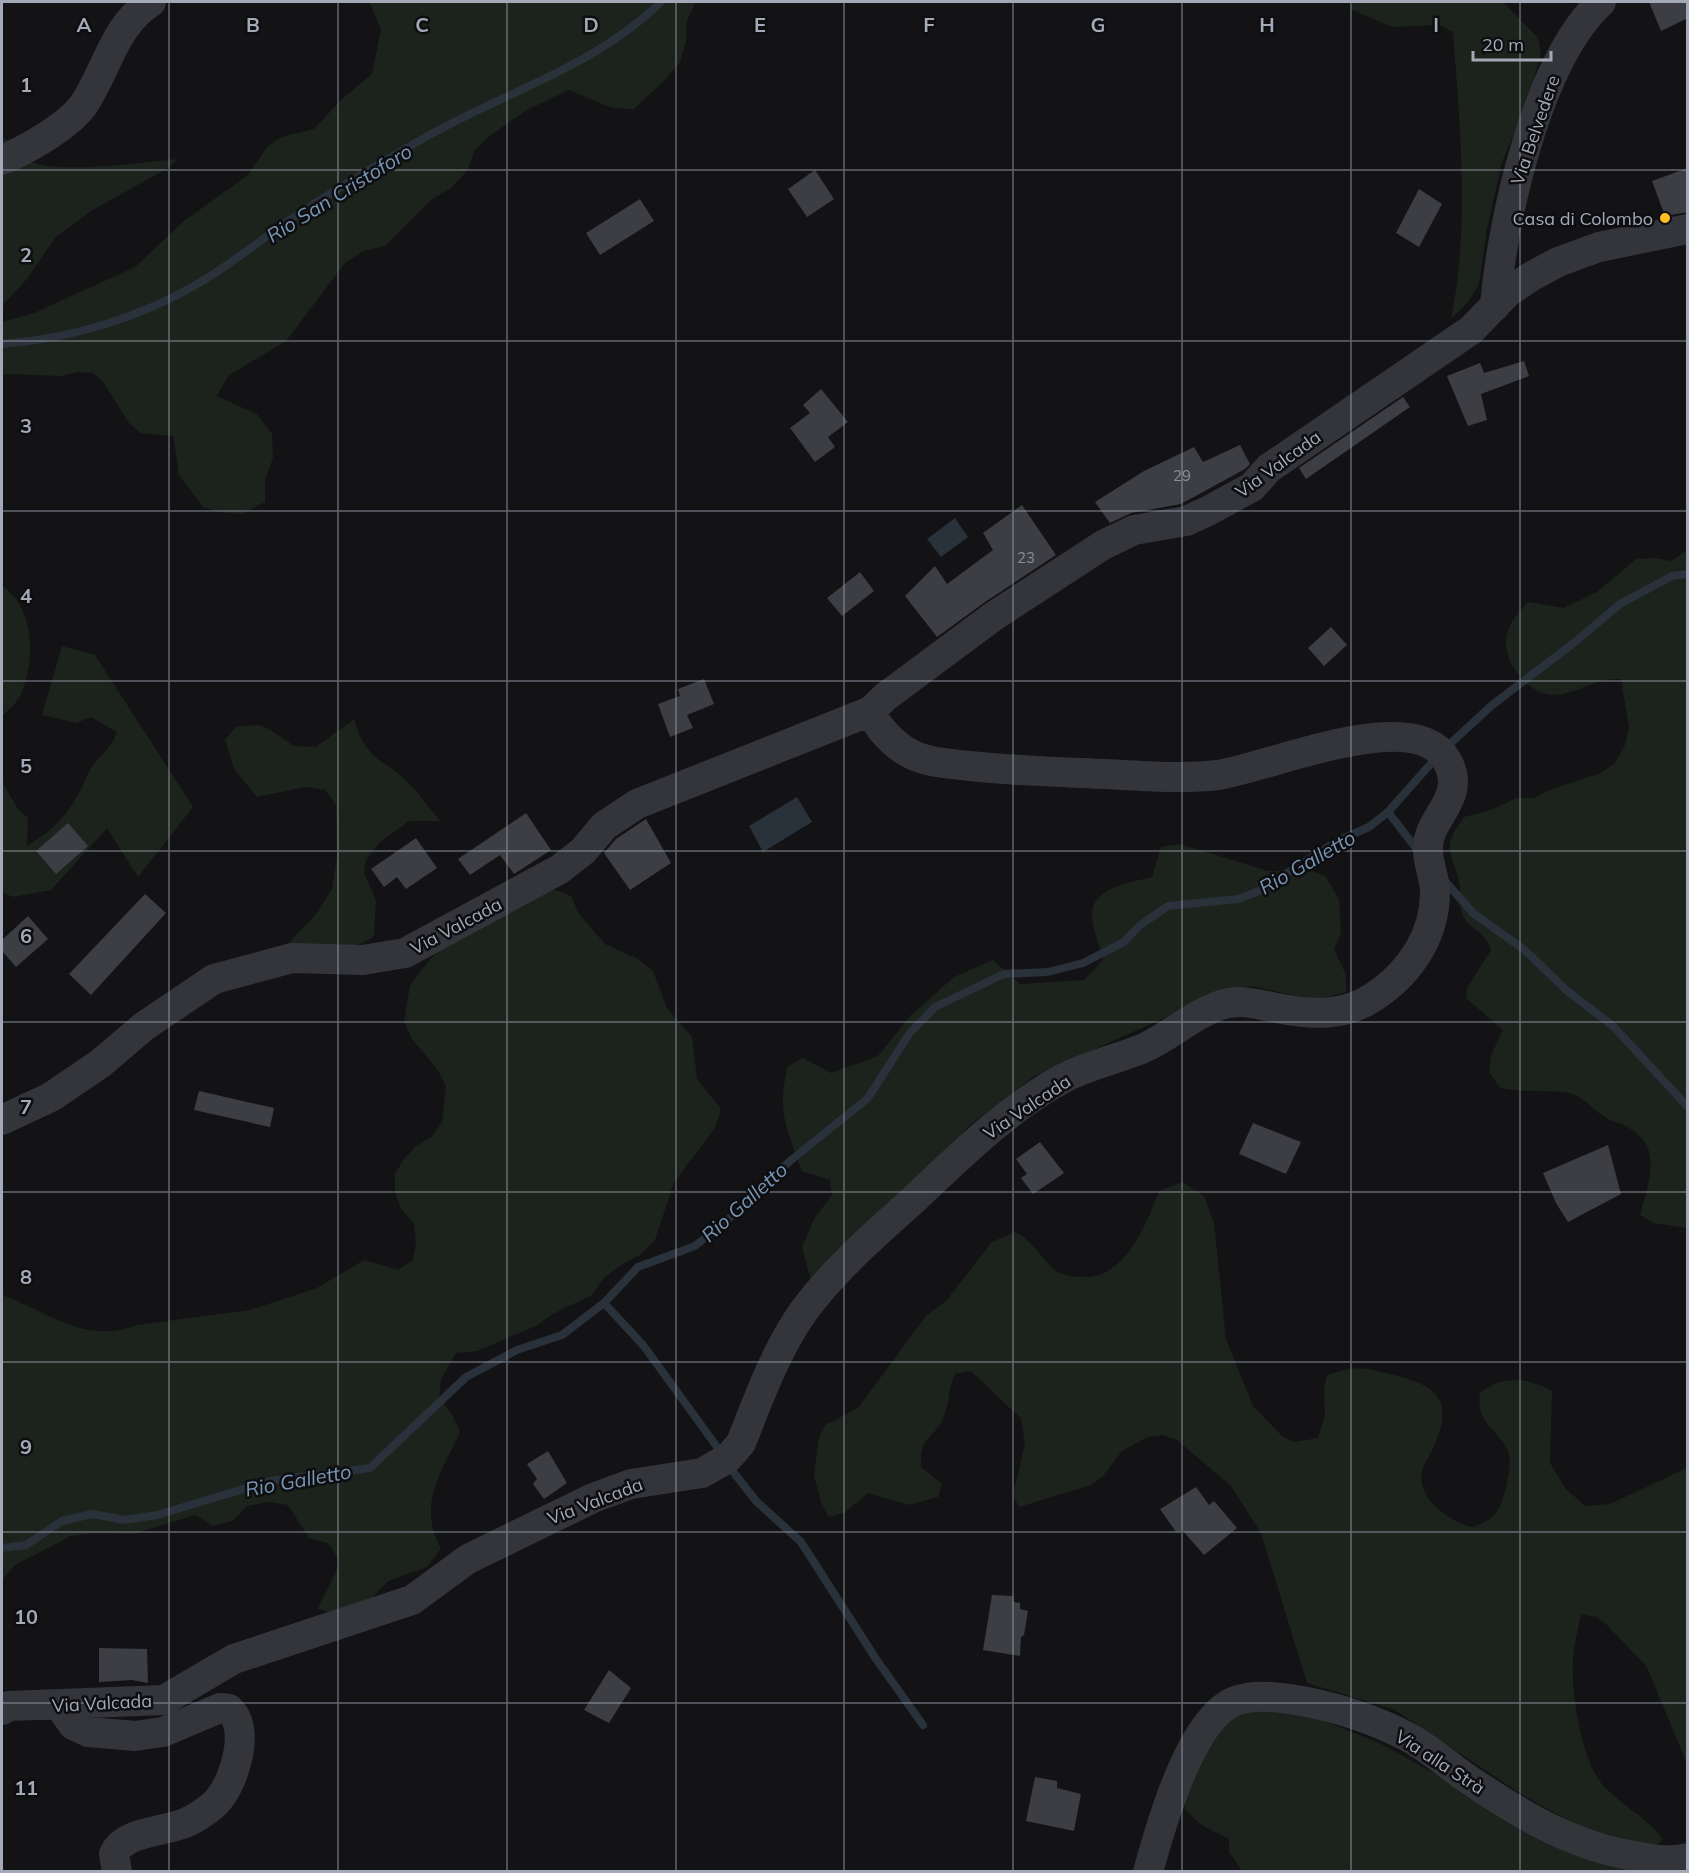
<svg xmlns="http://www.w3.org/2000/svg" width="1689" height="1873" viewBox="0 0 1689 1873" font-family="Mulish,sans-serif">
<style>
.green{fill:#1b231c}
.water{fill:#29313a}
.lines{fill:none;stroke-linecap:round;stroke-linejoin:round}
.stream{stroke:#29313a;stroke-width:8}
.building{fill:#3d3e43}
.minor{stroke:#34353a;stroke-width:30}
.grid{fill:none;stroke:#a4a9b7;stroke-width:1.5;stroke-opacity:0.55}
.poi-dot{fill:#ffbe21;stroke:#0e0e10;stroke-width:2}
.labels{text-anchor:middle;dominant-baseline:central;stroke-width:5;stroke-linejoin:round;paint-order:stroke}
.number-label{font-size:15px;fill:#8a8e9a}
.street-label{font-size:18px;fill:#a4a9b7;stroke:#0e0e10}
.poi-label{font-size:18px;fill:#a4a9b7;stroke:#0e0e10;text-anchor:end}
.water-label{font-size:20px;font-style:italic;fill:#7896b5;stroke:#0e0e10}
.grid-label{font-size:20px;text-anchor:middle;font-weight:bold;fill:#a4a9b7;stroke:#0e0e10;stroke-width:5;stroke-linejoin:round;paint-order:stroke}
</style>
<rect width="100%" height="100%" fill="#131315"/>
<!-- green -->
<path class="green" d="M 369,2 L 696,2 L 687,20 L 686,41 L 680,62 L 666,79 L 634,109 L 612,108 L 569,90 L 527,110 L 491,135 L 475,150 L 467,171 L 451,188 L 432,199 L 385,246 L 363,251 L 345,263 L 286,341 L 228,376 L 217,396 L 258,415 L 272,434 L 273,458 L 265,479 L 265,502 L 242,514 L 218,512 L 203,507 L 179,475 L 173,436 L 141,433 L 129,423 L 104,383 L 93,373 L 77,372 L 62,376 L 2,374 L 2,322 L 34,313 L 135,267 L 184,221 L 248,175 L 267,147 L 281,137 L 314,129 L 342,99 L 372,74 L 381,29 Z
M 1353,2 L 1503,2 L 1538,38 L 1541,53 L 1529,98 L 1502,162 L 1487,229 L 1479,284 L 1469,301 L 1451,319 C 1470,225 1460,126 1453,32 L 1439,25 L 1392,27 L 1350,9 Z
M 2,137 C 12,143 19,155 30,161 C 55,175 146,162 177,159 L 170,167 L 91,211 L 56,237 L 26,280 L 2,306 Z
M 1687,550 L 1688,550 L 1687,1228 L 1653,1223 L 1640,1215 C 1648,1185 1664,1147 1629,1128 C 1623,1124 1615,1122 1608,1119 C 1595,1112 1584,1096 1569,1093 C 1546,1089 1524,1093 1500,1088 L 1489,1072 L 1491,1055 L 1503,1030 L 1466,998 L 1467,988 L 1491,950 C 1488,934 1473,932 1465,919 C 1458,910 1461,897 1460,887 C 1454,851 1438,852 1464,817 L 1491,810 L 1516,798 L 1534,798 L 1549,790 L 1601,773 L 1615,763 L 1625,745 L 1629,727 L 1621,679 C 1597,678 1586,689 1563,694 C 1537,699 1515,678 1508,655 C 1501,632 1513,618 1528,602 L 1564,608 L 1597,592 L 1636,559 L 1654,558 L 1671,561 Z
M 2,586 C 35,607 35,659 22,692 C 19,701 8,710 2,717 Z
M 62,646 L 95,655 L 193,807 L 138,877 L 107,828 L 51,890 L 13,897 L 2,892 L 2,781 L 17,808 L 28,818 L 27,846 C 48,833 64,820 76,798 C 83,787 86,776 93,765 C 102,753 112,747 117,732 L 91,717 L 76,723 L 42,715 Z
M 354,719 C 367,764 383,756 410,785 C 421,796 430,809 440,821 L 409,821 L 380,842 L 366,860 L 364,873 L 376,900 L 374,936 C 351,955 314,947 285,947 L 317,913 L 332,889 L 337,857 L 336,805 L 325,790 L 305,787 L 257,797 L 234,769 L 225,740 L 236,727 L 259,725 L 269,729 L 294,746 L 316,747 Z
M 1180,844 L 1268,871 L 1310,870 L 1325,876 L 1339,899 L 1341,933 L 1334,949 L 1346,975 L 1346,992 L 1314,1000 L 1252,986 L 1222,992 L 1033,1077 L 970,1125 L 812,1285 L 802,1247 L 814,1219 L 832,1195 L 830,1180 L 802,1171 C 787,1129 776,1111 788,1066 L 803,1058 L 831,1073 L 878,1056 L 911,1015 L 954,977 L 993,960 L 1020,984 L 1084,980 L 1103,960 C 1100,946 1092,928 1092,914 C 1092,887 1133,882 1152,877 L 1161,847 Z
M 554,889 L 571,896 L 579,914 L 605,944 L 638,959 L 653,971 L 667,1008 L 692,1037 L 697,1079 L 721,1109 L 715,1128 L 674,1182 L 655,1240 L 640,1255 L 621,1265 L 604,1278 L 592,1295 L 553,1314 L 536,1326 L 477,1351 L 456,1353 L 441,1379 L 439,1398 L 452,1414 L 460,1432 C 441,1474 417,1503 441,1549 L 427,1567 L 388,1581 L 358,1612 L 338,1614 L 318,1609 C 322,1595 340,1572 338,1560 C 337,1555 331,1548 328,1543 L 309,1538 L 288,1505 L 268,1502 L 247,1506 L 233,1521 L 213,1526 L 195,1515 L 133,1534 L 92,1533 L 71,1536 L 15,1565 L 2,1580 L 2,1295 C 49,1312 84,1345 137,1325 L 250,1310 L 317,1288 L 364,1260 L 398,1270 L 413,1260 L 416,1243 L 414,1224 L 401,1209 L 395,1192 L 395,1174 L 404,1159 L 416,1146 L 432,1137 L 442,1122 L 446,1086 L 437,1069 L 412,1039 L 404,1022 L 410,985 L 432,957 L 475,926 Z
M 1182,1182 L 1204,1196 L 1214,1223 L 1226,1339 L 1253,1406 L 1282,1436 L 1293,1442 L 1318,1438 L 1325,1415 L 1324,1388 L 1327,1375 C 1361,1364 1364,1368 1398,1376 C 1440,1387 1453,1403 1434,1446 C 1431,1454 1424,1463 1422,1471 C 1419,1486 1427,1499 1437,1508 C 1448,1517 1458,1524 1473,1527 C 1479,1524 1488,1521 1493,1516 C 1504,1507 1512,1467 1509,1454 C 1502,1430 1475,1426 1480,1393 C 1502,1375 1528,1377 1552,1391 L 1550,1463 L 1565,1488 L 1585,1506 L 1610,1504 L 1687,1468 L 1687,1764 L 1647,1667 L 1607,1625 L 1596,1617 L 1581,1614 C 1578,1629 1574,1645 1573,1660 C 1571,1693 1581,1758 1602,1784 C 1620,1805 1647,1817 1663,1839 L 1653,1850 L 1589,1832 L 1521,1794 L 1395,1710 L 1307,1683 L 1261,1533 L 1231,1486 L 1177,1440 L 1163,1435 L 1148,1437 L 1122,1451 L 1103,1476 L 1091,1485 L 1019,1507 L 1013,1495 L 1025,1444 L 1021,1418 C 1003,1403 989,1386 970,1371 L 955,1374 C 948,1388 950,1402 944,1416 C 935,1440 919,1434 921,1467 L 942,1484 L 938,1497 L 909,1505 L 868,1493 L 844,1513 L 829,1517 L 822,1505 L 814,1476 L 819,1437 L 825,1425 L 858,1408 L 926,1316 L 946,1301 L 992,1242 L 1015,1232 C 1033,1240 1040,1258 1055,1270 C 1063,1276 1072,1276 1081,1277 C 1125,1280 1146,1225 1159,1191 Z
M 1251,1710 L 1310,1715 L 1379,1743 L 1443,1778 L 1653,1871 L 1242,1871 L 1229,1852 L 1229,1839 L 1203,1826 L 1185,1810 L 1184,1795 L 1216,1725 Z"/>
<!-- water -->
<path class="water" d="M 955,518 L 968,537 L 941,557 L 927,539 Z
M 797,797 L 812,822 L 763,852 L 749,826 Z"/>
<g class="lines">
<!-- stream -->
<path class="stream" d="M 2,344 C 69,339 140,318 199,283 C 230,265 258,242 288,221 C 335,189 385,160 435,132 C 512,90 598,64 661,2
M 1451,743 L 1491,706 L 1575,642 L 1620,604 L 1672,576 L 1688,574
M 1388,812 L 1419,852
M 1444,880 L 1473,913 L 1526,951 L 1566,990 L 1613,1026 L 1688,1107
M 604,1303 L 643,1345 L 720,1451
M 731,1469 L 756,1501 L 801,1542 L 876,1659 L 923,1725
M 2,1548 L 26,1545 L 62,1521 L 92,1514 L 125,1520 L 157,1515 L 270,1481 L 370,1468 L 466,1377 L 517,1350 L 562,1335 L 604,1303 L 638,1267 L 695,1246 L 732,1216 L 790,1161 L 868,1098 L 909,1034 L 935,1007 L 1004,974 L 1048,972 L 1083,963 L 1124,942 L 1139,926 L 1168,906 L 1238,899 L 1259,891 L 1337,841 L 1369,827 L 1388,812 L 1435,759"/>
</g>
<!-- building -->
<path class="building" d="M 1649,2 L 1688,2 L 1688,18 L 1661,31 Z
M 1688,168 L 1688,212 L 1665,216 L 1652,181 Z
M 815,170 L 834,199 L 807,217 L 788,189 Z
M 1419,189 L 1442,204 L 1419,247 L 1396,233 Z
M 640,199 L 654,221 L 600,255 L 586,233 Z
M 1524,361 L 1529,376 L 1481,394 L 1487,420 L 1468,426 L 1447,376 L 1480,363 L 1484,373 Z
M 821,389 L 848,422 L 828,437 L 835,447 L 815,462 L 790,428 L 810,413 L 803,405 Z
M 1403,397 L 1410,407 L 1306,479 L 1299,468 Z
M 1240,445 L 1250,464 L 1245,469 L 1181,504 L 1131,513 L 1110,523 L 1095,502 L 1144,471 L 1194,447 L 1203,462 Z
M 1022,505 L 1056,555 L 985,602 L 937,637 L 905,596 L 935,566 L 947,584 L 993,550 L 983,533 Z
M 860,572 L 874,591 L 842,616 L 827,598 Z
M 1331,627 L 1347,645 L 1324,666 L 1308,648 Z
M 704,679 L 714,704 L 687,715 L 693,728 L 670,737 L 658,704 L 680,696 L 678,689 Z
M 526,813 L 551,850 L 514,874 L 500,855 L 470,875 L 458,859 Z
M 646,819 L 671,863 L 630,890 L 604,853 L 616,839 Z
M 68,823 L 88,846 L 56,874 L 36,851 Z
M 416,838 L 437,868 L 406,889 L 397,877 L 384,887 L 371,869 Z
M 145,894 L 166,913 L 91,995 L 69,974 Z
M 28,916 L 48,939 L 16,967 L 2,951 L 2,940 Z
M 199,1091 L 274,1108 L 270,1127 L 194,1110 Z
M 1253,1123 L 1301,1142 L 1286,1174 L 1239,1154 Z
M 1040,1142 L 1064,1173 L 1033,1194 L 1021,1178 L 1027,1174 L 1016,1159 Z
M 1608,1145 L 1621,1194 L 1568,1222 L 1556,1203 L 1543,1173 Z
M 548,1451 L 567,1483 L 544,1499 L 533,1484 L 537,1479 L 527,1464 Z
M 1196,1487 L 1209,1505 L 1214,1501 L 1237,1528 L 1204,1555 L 1183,1531 L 1176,1532 L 1160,1509 Z
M 992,1595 L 1013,1596 L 1014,1602 L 1020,1603 L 1020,1609 L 1028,1611 L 1024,1635 L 1021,1637 L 1020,1656 L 983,1650 Z
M 99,1648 L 147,1649 L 148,1683 L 132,1680 L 99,1682 Z
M 609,1670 L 631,1688 L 609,1723 L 584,1710 Z
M 1035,1777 L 1057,1781 L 1057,1788 L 1081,1794 L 1074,1831 L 1026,1821 Z"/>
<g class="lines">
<!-- minor -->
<path class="minor" d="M 2,160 C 26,150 69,126 84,104 C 108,68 113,27 151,2
M 1495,306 C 1502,221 1537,61 1601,2
M 2,1120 L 51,1097 L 101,1063 L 143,1027 L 214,979 L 292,958 L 363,960 L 405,953 L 560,869 L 583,851 L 604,826 L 637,804 L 871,711
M 59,1705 L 73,1725 L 88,1732 L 135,1736 L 163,1732 L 220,1708 L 229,1709 C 251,1727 235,1780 219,1799 C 212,1808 195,1819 185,1823 C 164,1832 124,1831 114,1854 L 117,1872
M 2,1710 L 9,1706 L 164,1700 L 234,1659 L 412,1600 L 468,1559 L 593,1498 L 631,1484 L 702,1473 L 728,1458 L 741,1443 C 758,1400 776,1350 803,1312 C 833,1271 873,1236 911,1202 C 958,1158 1006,1109 1064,1078 C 1088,1065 1118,1059 1144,1048 C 1170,1036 1191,1016 1218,1006 C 1239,998 1255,1004 1277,1008 C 1311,1015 1345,1017 1375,996 C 1411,972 1436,934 1435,889 C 1434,875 1427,861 1428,847 C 1428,817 1469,797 1446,759 C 1413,704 1268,768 1218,775 C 1181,779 1143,776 1107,774 C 1061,772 1015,771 970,766 C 952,764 928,763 911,754 C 895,746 877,728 871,711 L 885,697 L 994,616 L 1103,545 L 1134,530 L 1186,521 L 1208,511 L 1252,487 L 1269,468 L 1471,330 L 1508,292 L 1532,276 L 1558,262 L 1599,247 L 1688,229
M 1148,1872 C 1160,1828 1190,1719 1235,1701 C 1257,1693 1285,1698 1307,1702 C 1342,1709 1375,1720 1406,1736 C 1426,1746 1444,1762 1462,1775 C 1513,1810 1567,1844 1629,1855 C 1649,1859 1667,1863 1688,1858"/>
</g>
<!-- grid -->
<path class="grid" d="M 169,2 L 169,1872M 338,2 L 338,1872M 507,2 L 507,1872M 676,2 L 676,1872M 844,2 L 844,1872M 1013,2 L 1013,1872M 1182,2 L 1182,1872M 1351,2 L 1351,1872M 1520,2 L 1520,1872M 2,170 L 1688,170M 2,341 L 1688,341M 2,511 L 1688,511M 2,681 L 1688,681M 2,851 L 1688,851M 2,1022 L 1688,1022M 2,1192 L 1688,1192M 2,1362 L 1688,1362M 2,1532 L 1688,1532M 2,1703 L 1688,1703"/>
<!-- markers -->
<circle class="poi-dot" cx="1665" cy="218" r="6"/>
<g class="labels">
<!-- number labels -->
<g class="number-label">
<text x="1182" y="475">29</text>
<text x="1026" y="557">23</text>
</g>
<!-- street labels -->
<g class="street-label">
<text transform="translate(1535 130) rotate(-71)">Via Belvedere</text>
<text transform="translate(1278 464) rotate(-36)">Via Valcada</text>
<text transform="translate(456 926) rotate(-28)">Via Valcada</text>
<text transform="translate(1027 1107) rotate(-34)">Via Valcada</text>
<text transform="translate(595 1501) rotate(-21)">Via Valcada</text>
<text transform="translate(102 1703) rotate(-3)">Via Valcada</text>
<text transform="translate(1440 1762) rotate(33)">Via alla Strà</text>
</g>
<!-- poi labels -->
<g class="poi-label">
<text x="1653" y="218">Casa di Colombo</text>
</g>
<!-- water labels -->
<g class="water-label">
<text transform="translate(339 193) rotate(-32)">Rio San Cristoforo</text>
<text transform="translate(1307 862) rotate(-30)">Rio Galletto</text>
<text transform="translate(744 1202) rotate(-42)">Rio Galletto</text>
<text transform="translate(298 1480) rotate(-10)">Rio Galletto</text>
</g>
</g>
<g class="grid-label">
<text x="84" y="32">A</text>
<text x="253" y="32">B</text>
<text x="422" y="32">C</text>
<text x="591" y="32">D</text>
<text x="760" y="32">E</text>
<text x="929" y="32">F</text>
<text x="1098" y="32">G</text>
<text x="1267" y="32">H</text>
<text x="1436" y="32">I</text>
<text x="26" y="92">1</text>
<text x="26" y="262">2</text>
<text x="26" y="433">3</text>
<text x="26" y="603">4</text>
<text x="26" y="773">5</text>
<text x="26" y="943">6</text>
<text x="26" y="1114">7</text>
<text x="26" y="1284">8</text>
<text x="26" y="1454">9</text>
<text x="26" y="1624">10</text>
<text x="26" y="1795">11</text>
</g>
<!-- border -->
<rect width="1689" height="1873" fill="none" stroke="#a4a9b7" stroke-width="6"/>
<!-- scale -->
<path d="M1473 51v9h78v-9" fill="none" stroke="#a4a9b7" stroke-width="3"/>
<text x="1482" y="51" font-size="18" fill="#a4a9b7" stroke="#0e0e10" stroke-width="4.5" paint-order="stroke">20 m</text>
</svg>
